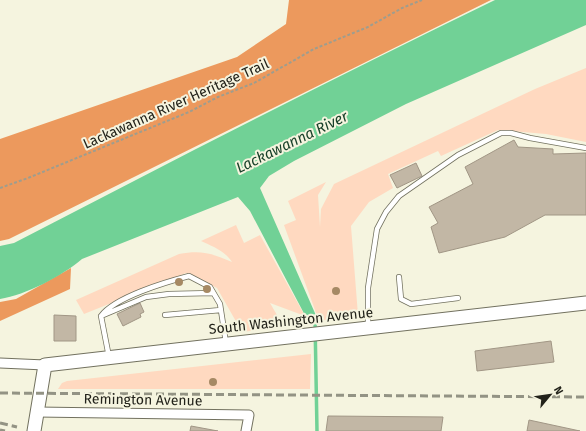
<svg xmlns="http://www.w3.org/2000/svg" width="586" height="431" viewBox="0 0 586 431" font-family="'Fira Sans',sans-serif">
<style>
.green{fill:#ffd9c0}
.forest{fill:#ec995d}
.water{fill:#71d196}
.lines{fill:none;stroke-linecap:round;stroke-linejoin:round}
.stream{stroke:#71d196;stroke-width:3.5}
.building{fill:#c2b7a5;stroke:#a19685}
.lane-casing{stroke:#72715f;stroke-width:6}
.street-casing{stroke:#72715f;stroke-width:11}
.secondary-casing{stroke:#72715f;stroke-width:15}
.path{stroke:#9e9d8e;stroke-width:2;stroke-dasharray:3 2;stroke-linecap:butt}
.lane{stroke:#fff;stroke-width:4.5}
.street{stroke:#fff;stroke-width:9}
.secondary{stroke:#fff;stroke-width:13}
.rail{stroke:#939384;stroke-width:3;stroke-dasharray:8 4;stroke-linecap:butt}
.tree{fill:#a68964}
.labels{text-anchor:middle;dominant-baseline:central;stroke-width:4;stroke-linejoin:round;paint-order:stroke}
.street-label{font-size:14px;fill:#22221a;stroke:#f5f4df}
.water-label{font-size:15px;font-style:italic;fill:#19412a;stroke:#f5f4df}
</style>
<rect width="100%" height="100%" fill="#f5f4df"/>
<!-- green -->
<path class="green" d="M 586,68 L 586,142 L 546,134 L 498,130 L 441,156 L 438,151 L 388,174 L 393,188 L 369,202 L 351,226 L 358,315 L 319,321 L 284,225 L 296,220 L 288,201 L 326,182 L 318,195 L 320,227 L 321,209 L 334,184 L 535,89 Z
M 236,225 L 244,243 L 260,235 L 305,316 L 270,303 L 284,327 L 242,332 L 217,288 L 186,273 L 84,314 L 76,300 L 179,254 C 201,250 211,253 232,262 C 225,251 212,246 201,241 Z
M 311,354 L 310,389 L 58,389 L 62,383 L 67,381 Z"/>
<!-- forest -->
<path class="forest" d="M 289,0 L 491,0 L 9,239 L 0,241 L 0,139 L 237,57 L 286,24 Z
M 71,268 L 70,289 L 0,321 L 0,302 L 16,299 Z"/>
<!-- water -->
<path class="water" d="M 495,0 L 586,0 L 586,25 L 406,104 L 294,161 L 269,176 L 260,188 L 318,320 L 308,321 L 250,211 L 238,197 L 82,259 C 62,276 26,295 0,299 L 0,246 L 14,243 C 174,160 333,78 495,0 Z"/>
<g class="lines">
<!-- stream -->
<path class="stream" d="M 313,316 L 315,320 L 317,431"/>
</g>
<!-- building -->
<path class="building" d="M 514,140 L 518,147 L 553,149 L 553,154 L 586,153 L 586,215 L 545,215 L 505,237 L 439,253 L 431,227 L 438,223 L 429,207 L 473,184 L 465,167 Z
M 416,163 L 422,176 L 397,188 L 390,175 Z
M 140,303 L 144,312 L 140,314 L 141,317 L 123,326 L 117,314 Z
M 54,315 L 76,316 L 76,341 L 54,341 Z
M 551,341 L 554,362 L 477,371 L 475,351 Z
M 328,416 L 443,417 L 441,431 L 326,431 Z
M 529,420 L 580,431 L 527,431 Z
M 191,426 L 218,431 L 190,431 Z"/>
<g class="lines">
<defs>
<path id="lane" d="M 399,277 L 401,299 L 411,304 L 458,298
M 165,315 L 221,310
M 101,316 L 146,297 L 169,294 L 213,293
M 368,328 L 368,288 L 377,229 L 386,212 L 399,196 L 458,155 L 501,133 L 511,133 L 530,138 L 586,148
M 109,357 L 101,316 C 115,297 166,282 189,276 L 210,287 L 220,304 L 226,343"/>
<path id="street" d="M 0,363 L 45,365
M 37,412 L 249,415 L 246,431"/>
<path id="secondary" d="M 34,431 L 45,365 L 586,303"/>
</defs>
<!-- lane casing -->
<use href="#lane" class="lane-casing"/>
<!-- street casing -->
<use href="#street" class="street-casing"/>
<!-- secondary casing -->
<use href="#secondary" class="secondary-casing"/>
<!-- path -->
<path class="path" d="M 0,188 L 28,178 L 189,112 L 218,97 L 254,83 L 314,49 L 368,27 L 402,8 L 422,0"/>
<!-- lane -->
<use href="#lane" class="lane"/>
<!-- street -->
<use href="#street" class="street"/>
<!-- secondary -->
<use href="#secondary" class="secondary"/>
<!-- rail -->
<path class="rail" d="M 0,393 L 586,397
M 0,423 L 17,427
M 0,430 L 5,431"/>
</g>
<!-- trees -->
<g class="tree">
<circle cx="179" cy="282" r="4"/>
<circle cx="207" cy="289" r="4"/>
<circle cx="336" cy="291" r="4"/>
<circle cx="299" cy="321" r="4"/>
<circle cx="213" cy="382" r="4"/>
</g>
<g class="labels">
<!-- street labels -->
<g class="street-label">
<text transform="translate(176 104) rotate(-24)">Lackawanna River Heritage Trail</text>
<text transform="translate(291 321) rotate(-6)">South Washington Avenue</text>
<text transform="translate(143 400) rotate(1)">Remington Avenue</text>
</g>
<!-- water labels -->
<g class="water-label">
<text transform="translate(292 142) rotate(-26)">Lackawanna River</text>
</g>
</g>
<!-- north arrow -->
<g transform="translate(550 395) rotate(61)" stroke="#f5f4df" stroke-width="3" paint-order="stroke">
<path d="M0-3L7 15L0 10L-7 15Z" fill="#22221a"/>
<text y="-6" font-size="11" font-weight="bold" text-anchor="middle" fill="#22221a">N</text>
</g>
</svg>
